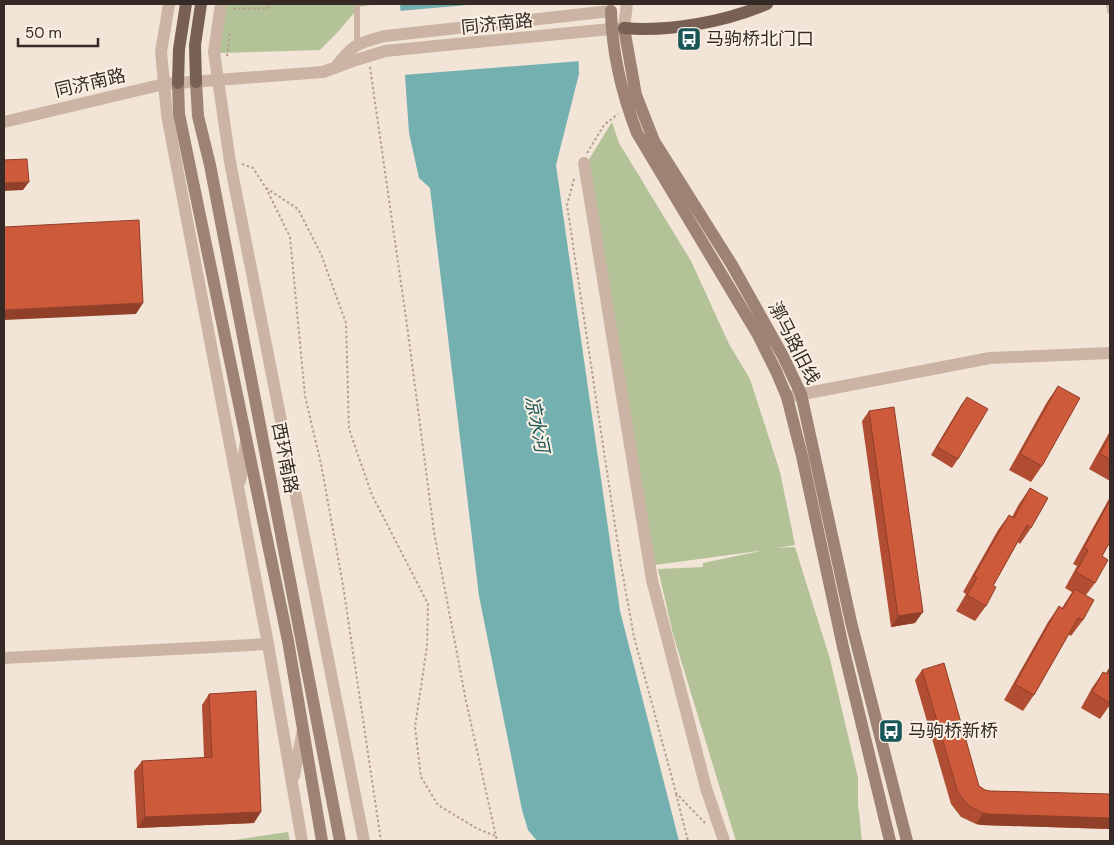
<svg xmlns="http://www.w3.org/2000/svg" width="1114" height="845" viewBox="0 0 1114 845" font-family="'DM Sans','Noto Sans SC',sans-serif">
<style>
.green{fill:#b4c297}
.water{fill:#75b0b1}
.pier{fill:#f2e5d7}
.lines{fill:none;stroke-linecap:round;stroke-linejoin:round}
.path{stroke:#b69e8d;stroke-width:2;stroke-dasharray:2.5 2.5;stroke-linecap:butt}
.service{stroke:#cbb4a3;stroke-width:6}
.minor{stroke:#cbb4a3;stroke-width:12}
.tertiary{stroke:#cbb4a3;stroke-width:12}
.secondary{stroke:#9e8274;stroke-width:12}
.primary{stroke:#786055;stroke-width:12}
.wall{fill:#b04d33}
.shaded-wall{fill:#903f29}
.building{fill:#cd5a3b;stroke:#903f29}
.labels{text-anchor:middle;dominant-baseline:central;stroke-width:4;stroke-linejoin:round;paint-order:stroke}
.street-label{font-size:18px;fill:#352a25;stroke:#faefe3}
.poi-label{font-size:18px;fill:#352a25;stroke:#faefe3;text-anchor:start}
.water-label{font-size:19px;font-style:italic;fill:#195658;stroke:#faefe3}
</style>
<rect width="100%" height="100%" fill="#f2e5d7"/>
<!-- green -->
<path class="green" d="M 217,4 L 376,4 L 359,7 L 336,34 L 320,50 L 221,53 L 210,43 Z
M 612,122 L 619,143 L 691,261 L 729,344 L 750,379 L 780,472 L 795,545 L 777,548 L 795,547 L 830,659 L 858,778 L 858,804 L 862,841 L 736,841 L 673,634 L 658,569 L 703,567 L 703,563 L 765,550 L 655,565 L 588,161 Z
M 288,832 L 290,841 L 228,841 Z"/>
<!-- water -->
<path class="water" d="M 400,4 L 577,4 L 579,74 L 556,165 L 620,611 L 679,841 L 537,841 L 528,830 L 522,810 L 479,596 L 430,188 L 419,178 L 409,133 Z"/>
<!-- pier -->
<path class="pier" d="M 479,4 L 580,4 L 581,61 L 403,75 L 399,11 Z"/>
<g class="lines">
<!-- path -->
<path class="path" d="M 233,9 L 268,8 L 269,4
M 227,56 L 230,31
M 370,67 L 407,325 L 434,532 L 466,701 L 497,841
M 587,153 L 604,125 L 618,114
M 242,164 L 253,168 L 266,188 L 290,237 L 305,396 L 321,464 L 343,585 L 381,841
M 574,179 L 567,205 L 621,565 L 634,637 L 676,793 L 705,823
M 266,188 L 298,209 L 321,254 L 346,323 L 349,429 L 372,495 L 428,604 L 427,646 L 415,727 L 421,777 L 438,805 L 476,828 L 495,836
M 676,794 L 688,841"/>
<!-- service -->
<path class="service" d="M 1109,4 L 1110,11
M 357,45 L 357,4"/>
<!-- minor -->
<path class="minor" d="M 584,163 L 652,580 L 706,788 L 724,841
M 787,397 L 990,358 L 1110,353
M 4,658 L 268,644"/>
<!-- tertiary -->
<path class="tertiary" d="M 169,4 L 161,52 L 167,115 L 268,644 L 302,841
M 221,4 L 214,52 L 230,162 L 364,841
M 624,28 L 627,4
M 335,68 C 352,45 357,43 385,36 L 611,11
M 4,122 L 164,84 L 323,72 L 353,61 L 385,51 L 621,28
M 240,481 L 246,442
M 294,776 L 303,730"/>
<!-- secondary -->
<path class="secondary" d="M 611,11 C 612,54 622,94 637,133 L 758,335 L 776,371 L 787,397 L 802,456 L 843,647 L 890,841
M 624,28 L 636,95 L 654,141 L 732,265 L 783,356 L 801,394 L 851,622 L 907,841
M 196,82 L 198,116 L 210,165 L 340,841
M 178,83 L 179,114 L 288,641 L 322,841"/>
<!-- primary -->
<path class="primary" d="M 624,28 C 670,32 724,22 767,4
M 196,82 L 195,45 L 201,4
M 178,83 L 179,49 L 186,4"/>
</g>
<!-- wall -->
<path class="wall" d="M 1058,386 L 1042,466 L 1031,482 L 1009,470 L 1047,402 Z
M 967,397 L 958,459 L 952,468 L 931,455 L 961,405 Z
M 869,411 L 915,623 L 891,627 L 862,421 Z
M 1110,431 L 1110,481 L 1089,469 Z
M 1030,488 L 1031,528 L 1020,544 L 1018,542 L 993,586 L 986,606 L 975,621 L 956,611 L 966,594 L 963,592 L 998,530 L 1009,515 L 1012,517 L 1019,504 Z
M 1110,497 L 1110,542 L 1102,556 L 1095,583 L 1086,595 L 1083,620 L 1071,636 L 1068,634 L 1034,695 L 1023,711 L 1004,700 L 1048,622 L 1059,606 L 1062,608 L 1072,592 L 1065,588 L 1077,566 L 1073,564 Z
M 1110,666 L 1110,705 L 1100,719 L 1081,708 L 1092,688 L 1103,672 L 1106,673 Z
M 922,670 L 979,786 L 985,790 L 990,791 L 1110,794 L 1110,829 L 982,825 L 976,824 L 961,817 L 951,804 L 915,680 Z
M 209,694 L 254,823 L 137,828 L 134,771 L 142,761 L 204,758 L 202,705 Z"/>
<!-- shaded-wall -->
<path class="shaded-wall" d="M 29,182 L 23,190 L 4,191 L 4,183 Z
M 143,303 L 136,314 L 4,320 L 4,310 Z
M 923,612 L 915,623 L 891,627 L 898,616 Z
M 261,812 L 254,823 L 137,828 L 145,817 Z
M 983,813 L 1110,818 L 1110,829 L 982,825 L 976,824 Z"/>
<!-- building -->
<path class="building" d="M 27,159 L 29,182 L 4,183 L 4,160 Z
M 139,220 L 143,303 L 4,310 L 4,227 Z
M 1058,386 L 1080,398 L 1042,466 L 1020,454 Z
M 967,397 L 988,409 L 958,459 L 937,447 Z
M 894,407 L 923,612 L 898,616 L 869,411 Z
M 1110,435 L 1110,459 L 1100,454 Z
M 1030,488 L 1048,498 L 1031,528 L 1027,525 L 993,586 L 996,587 L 986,606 L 967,595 L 977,578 L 974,576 L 1009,515 L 1014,518 Z
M 1110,500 L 1110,542 L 1102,556 L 1108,560 L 1095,583 L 1076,572 L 1088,550 L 1084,548 Z
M 1075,589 L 1094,600 L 1083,620 L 1078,618 L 1034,695 L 1015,684 L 1059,606 L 1063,609 Z
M 944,663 L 979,786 L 985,790 L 990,791 L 1110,794 L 1110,818 L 989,814 L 983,813 L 969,806 L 958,793 L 922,670 Z
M 1110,669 L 1110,703 L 1092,692 L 1103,672 L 1107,674 Z
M 256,691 L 261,812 L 145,817 L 142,761 L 212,757 L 209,694 Z"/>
<!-- icons -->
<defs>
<symbol id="bus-square" viewBox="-11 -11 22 22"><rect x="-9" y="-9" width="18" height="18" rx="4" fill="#195658" stroke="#faefe3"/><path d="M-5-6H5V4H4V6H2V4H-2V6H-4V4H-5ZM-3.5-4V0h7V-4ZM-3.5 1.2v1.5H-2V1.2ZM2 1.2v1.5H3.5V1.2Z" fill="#fff"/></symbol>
</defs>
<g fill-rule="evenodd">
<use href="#bus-square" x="675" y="25" width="28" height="28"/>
<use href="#bus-square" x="877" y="717" width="28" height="28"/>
</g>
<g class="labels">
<!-- street labels -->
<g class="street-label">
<text transform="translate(497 24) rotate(-6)">同济南路</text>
<text transform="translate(90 83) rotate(-13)">同济南路</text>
<text transform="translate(794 343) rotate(63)">漷马路旧线</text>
<text transform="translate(285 458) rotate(79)">西环南路</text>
</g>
<!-- poi labels -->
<g class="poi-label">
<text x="706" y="39">马驹桥北门口</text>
<text x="908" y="731">马驹桥新桥</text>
</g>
<!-- water labels -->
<g class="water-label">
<text transform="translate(537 424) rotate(79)">凉水河</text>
</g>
</g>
<!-- border -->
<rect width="1114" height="845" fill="none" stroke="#352a25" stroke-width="10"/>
<!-- scale -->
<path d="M18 38v8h80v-8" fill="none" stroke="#352a25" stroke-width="2.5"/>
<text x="25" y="38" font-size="15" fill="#352a25" stroke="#faefe3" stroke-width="4" paint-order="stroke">50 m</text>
</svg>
